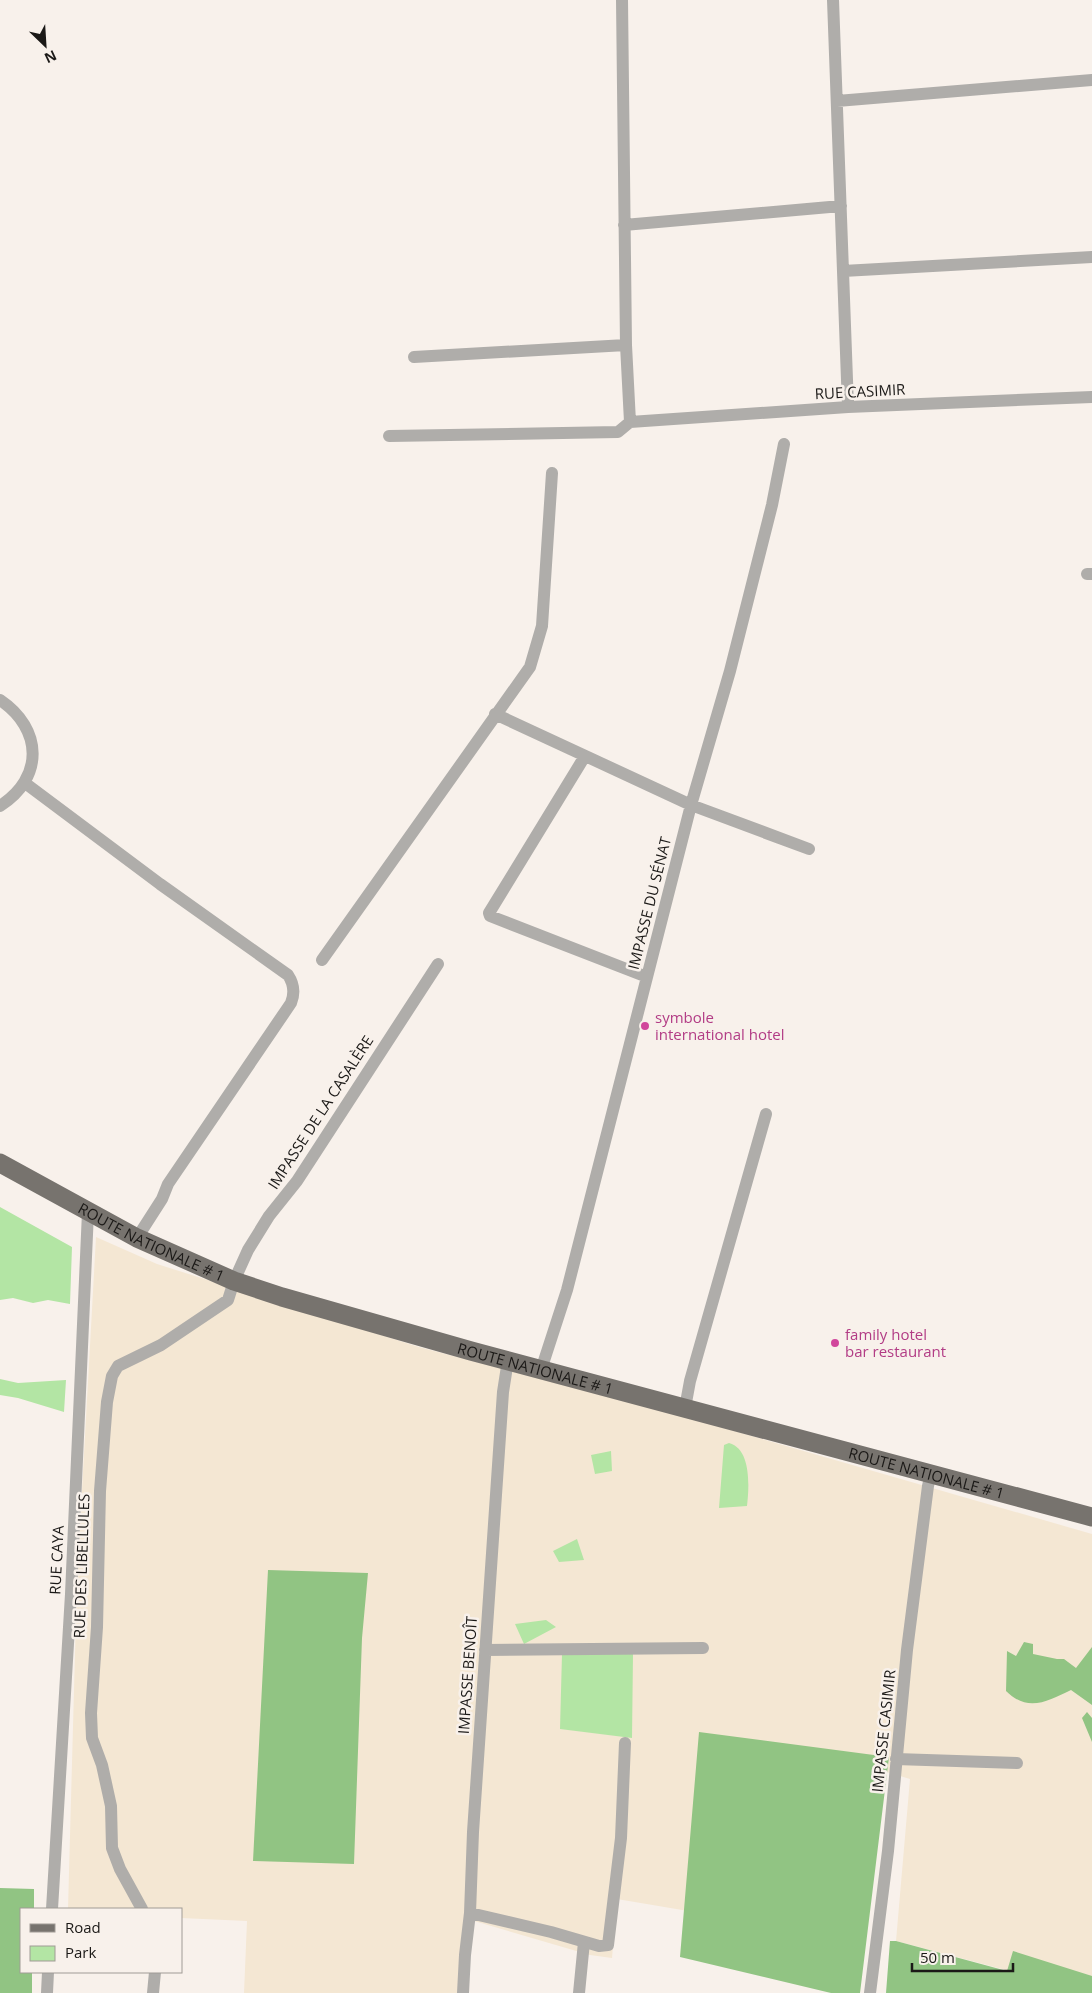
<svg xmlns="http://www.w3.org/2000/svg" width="1092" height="1993" viewBox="0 0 1092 1993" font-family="'Open Sans',sans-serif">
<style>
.industrial{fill:#f4e7d3}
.green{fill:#b3e5a4}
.forest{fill:#91c483}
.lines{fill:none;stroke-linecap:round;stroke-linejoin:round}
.street{stroke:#afadaa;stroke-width:12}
.primary{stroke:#77736e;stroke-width:19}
.hotel-dot{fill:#d1479c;stroke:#f8f1eb;stroke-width:2}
.labels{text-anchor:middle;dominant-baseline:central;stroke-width:5;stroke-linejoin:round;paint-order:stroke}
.street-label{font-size:15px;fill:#1b1917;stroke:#f8f1eb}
.hotel-label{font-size:15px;fill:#b23c85;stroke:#f8f1eb;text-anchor:start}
</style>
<rect width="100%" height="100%" fill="#f8f1eb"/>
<!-- industrial -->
<path class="industrial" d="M 96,1237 L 157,1264 L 419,1347 L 679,1415 L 1092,1534 L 1092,1993 L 896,1941 L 910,1779 L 870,1767 L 694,1912 L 617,1899 L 612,1958 L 590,1955 L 464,1918 L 458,1993 L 244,1993 L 247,1921 L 181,1918 L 181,1909 L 68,1909 L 77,1581 Z"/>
<!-- green -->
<path class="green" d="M 0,1207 L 72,1247 L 70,1304 L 48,1300 L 33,1303 L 13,1298 L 0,1300 Z
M 0,1379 L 18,1383 L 66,1380 L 64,1412 L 18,1398 L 0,1395 Z
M 729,1443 C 752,1449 749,1489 747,1506 L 719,1508 L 724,1445 Z
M 611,1451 L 612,1471 L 595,1474 L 591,1455 Z
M 577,1539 L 584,1560 L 559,1562 L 553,1551 Z
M 546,1620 L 556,1627 L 524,1644 L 515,1624 Z
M 562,1654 L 633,1654 L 632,1738 L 560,1729 Z"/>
<!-- forest -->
<path class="forest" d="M 268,1570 L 368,1573 L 362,1638 L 354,1864 L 253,1861 Z
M 1024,1642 L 1033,1644 L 1033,1654 L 1057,1659 L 1064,1659 L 1076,1668 L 1092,1647 L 1092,1705 L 1071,1690 C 1048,1701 1028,1713 1006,1691 L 1007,1651 L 1016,1656 Z
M 1087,1712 L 1092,1718 L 1092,1742 L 1082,1718 Z
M 699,1732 L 889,1757 L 860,1993 L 831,1993 L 680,1957 Z
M 0,1888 L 34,1889 L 34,1909 L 21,1909 L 21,1972 L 32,1972 L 32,1993 L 0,1993 Z
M 890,1941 L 896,1941 L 1007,1971 L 1013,1951 L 1092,1976 L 1092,1993 L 886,1993 Z"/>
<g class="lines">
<!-- street -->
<path class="street" d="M 833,0 L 848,407
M 837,101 L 1092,80
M 624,225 L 841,206
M 843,271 L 1092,257
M 414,357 L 626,345
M 630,422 L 848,407 L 1092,397
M 389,436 L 618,432 L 630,422 L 626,345 L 622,0
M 1087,574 L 1092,574
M 0,700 C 43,729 44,778 0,806
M 495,714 L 691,805 L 809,849
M 585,756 L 489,913 L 490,916 L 647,977
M 25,783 L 160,884 L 288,975 C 294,984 295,993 291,1003 L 168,1184 L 162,1199 L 137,1238
M 322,960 L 530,667 L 542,626 L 552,473
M 541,1370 L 567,1290 L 691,805 L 730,671 L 772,505 L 784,444
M 685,1408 L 690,1381 L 766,1114
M 485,1650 L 703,1648
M 896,1759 L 1017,1763
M 52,1909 L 71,1594 L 88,1212
M 142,1909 L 120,1869 L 112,1848 L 111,1806 L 102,1765 L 92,1738 L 91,1713 L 97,1627 L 100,1491 L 107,1402 L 112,1376 L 118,1366 L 161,1345 L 228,1300 L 234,1281 L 248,1250 L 269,1216 L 297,1181 L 438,964
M 470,1913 L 551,1932 L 599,1946 L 608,1945 L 621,1838 L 625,1743
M 47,1993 L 48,1972
M 153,1993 L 155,1972
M 463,1993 L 465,1955 L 470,1913 L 473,1832 L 503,1392 L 508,1360
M 579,1993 L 584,1942
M 870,1993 L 888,1851 L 907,1650 L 928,1486 L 931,1473"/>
<!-- primary -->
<path class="primary" id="s1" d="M 0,1163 L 137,1238 L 234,1281 L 282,1297 L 471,1351 L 1092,1517"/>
</g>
<!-- markers -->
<g class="hotel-dot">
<circle cx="645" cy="1026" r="5"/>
<circle cx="835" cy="1343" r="5"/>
</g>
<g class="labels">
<!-- street labels -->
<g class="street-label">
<text transform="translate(860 391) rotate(-3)">RUE CASIMIR</text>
<text transform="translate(649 903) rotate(-76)">IMPASSE DU SÉNAT</text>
<text transform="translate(320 1112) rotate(-57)">IMPASSE DE LA CASALÈRE</text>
<text stroke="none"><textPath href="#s1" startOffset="171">ROUTE NATIONALE # 1</textPath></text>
<text stroke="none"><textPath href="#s1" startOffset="576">ROUTE NATIONALE # 1</textPath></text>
<text stroke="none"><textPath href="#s1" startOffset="981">ROUTE NATIONALE # 1</textPath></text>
<text transform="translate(56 1560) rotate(-87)">RUE CAYA</text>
<text transform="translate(81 1566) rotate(-88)">RUE DES LIBELLULES</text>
<text transform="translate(467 1675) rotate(-86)">IMPASSE BENOÎT</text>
<text transform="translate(883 1731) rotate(-84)">IMPASSE CASIMIR</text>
</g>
<!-- hotel labels -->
<g class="hotel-label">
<text x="655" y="1017">symbole<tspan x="655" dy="17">international hotel</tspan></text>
<text x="845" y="1334">family hotel<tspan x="845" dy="17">bar restaurant</tspan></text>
</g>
</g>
<!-- legend -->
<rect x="20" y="1908" width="162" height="65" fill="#f8f1eb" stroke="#a09b96"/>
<rect x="30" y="1924" width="25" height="8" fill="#77736e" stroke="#a09b96"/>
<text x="65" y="1933" font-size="15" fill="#1b1917">Road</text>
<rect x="30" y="1946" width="25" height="15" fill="#b3e5a4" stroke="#a09b96"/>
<text x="65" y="1958" font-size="15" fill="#1b1917">Park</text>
<!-- north arrow -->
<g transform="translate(45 45) rotate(155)" stroke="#f8f1eb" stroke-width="4" paint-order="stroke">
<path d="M0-4L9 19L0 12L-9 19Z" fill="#1b1917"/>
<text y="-8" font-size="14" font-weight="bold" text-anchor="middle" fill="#1b1917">N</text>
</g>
<!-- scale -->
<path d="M912 1963v8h101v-8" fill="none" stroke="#1b1917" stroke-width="2.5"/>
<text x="920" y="1963" font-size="15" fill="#1b1917" stroke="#f8f1eb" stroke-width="4" paint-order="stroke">50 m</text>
</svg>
